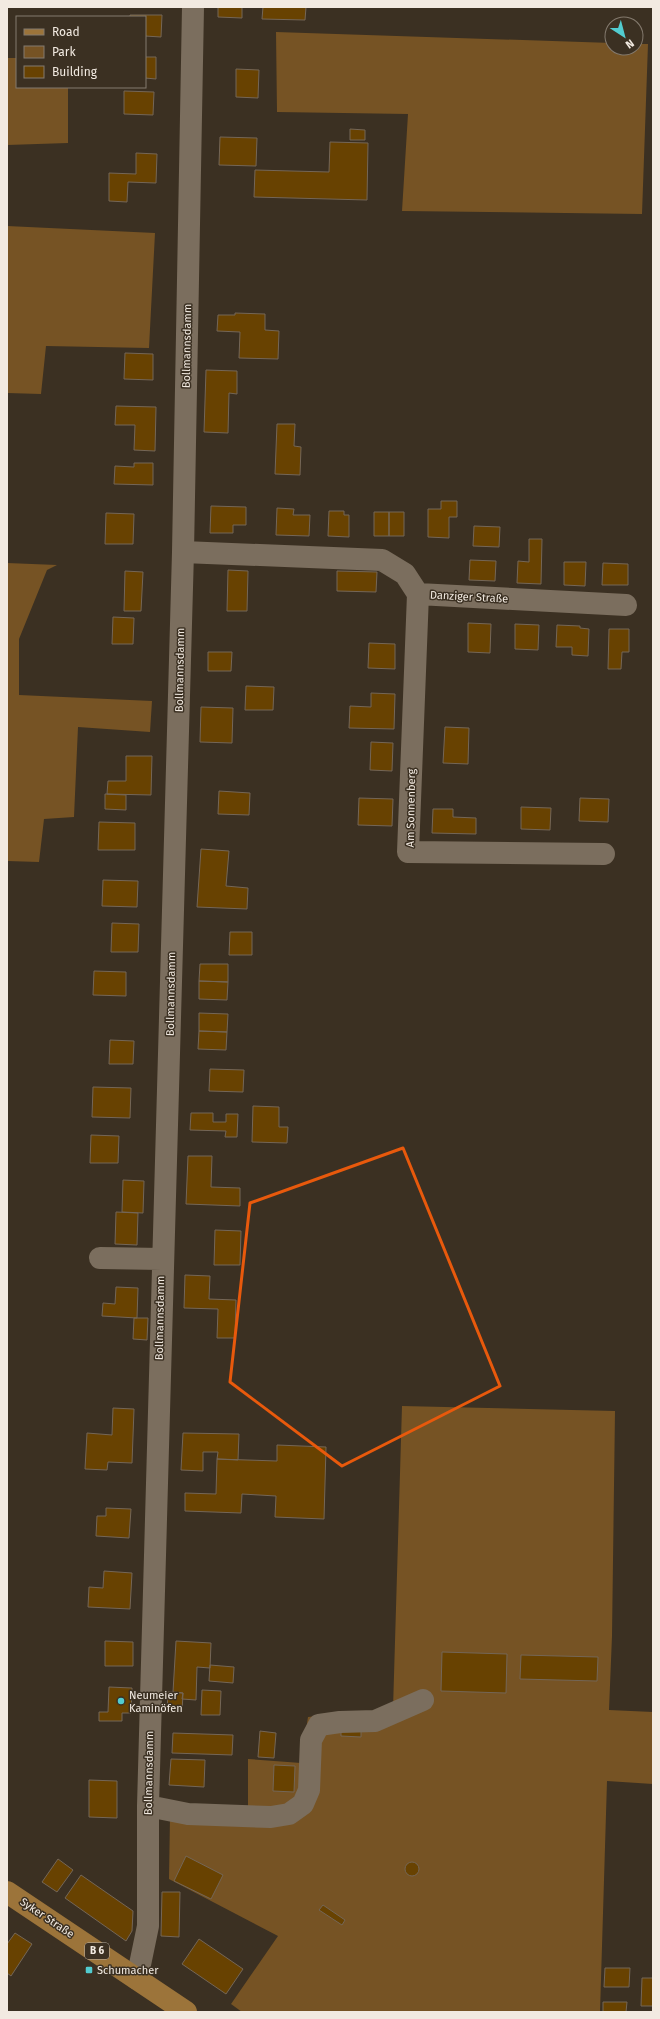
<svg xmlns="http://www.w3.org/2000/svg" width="660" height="2019" viewBox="0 0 660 2019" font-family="'Fira Sans',sans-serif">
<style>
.green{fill:#765324}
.building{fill:#684201;stroke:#746657}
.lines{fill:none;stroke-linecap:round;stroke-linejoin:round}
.minor{stroke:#7b6e5e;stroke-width:22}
.major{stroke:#9c743a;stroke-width:22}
.marked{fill:none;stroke:#e8590c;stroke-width:3;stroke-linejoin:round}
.poi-dot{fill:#52ccd0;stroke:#3b3022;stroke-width:1.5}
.labels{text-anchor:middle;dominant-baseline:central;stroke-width:3;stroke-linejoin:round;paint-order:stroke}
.shield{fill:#3b3022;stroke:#bbb2a8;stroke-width:1}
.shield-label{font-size:10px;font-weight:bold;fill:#f2eae1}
.street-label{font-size:11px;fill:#f2eae1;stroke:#3b3022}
.poi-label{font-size:11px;fill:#f2eae1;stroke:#3b3022;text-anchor:start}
</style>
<rect width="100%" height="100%" fill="#3b3022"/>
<!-- green -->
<path class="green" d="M 276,32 L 612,43 L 612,48 L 636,48 L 636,44 L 648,44 L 642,214 L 402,211 L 408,114 L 277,112 Z
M 7,58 L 17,58 L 17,87 L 68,87 L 68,143 L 7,145 Z
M 7,226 L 155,233 L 149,348 L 46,346 L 41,394 L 7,393 Z
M 7,563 L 57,565 L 47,570 L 19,639 L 19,695 L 152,701 L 150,732 L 78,727 L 74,817 L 44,819 L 39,862 L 7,861 Z
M 402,1406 L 615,1411 L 612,1636 L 609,1710 L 653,1712 L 653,1784 L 607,1781 L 600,2012 L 242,2012 L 231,2004 L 278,1936 L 169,1879 L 170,1817 L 248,1807 L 248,1759 L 301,1763 L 308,1717 L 393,1709 Z"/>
<!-- building -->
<path class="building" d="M 218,7 L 242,7 L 242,18 L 218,17 Z
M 263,7 L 306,7 L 305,20 L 262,19 Z
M 130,15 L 162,15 L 161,37 L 145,36 L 145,17 L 130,17 Z
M 145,57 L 156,57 L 156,79 L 145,78 Z
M 236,69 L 259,70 L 258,98 L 236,97 Z
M 124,91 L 154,92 L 153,115 L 124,114 Z
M 350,129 L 365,130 L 365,140 L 350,140 Z
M 220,137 L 257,138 L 256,166 L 219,165 Z
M 330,142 L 368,143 L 367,200 L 254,197 L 255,170 L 329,172 Z
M 136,153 L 157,154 L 156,183 L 128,182 L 127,202 L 109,201 L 109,173 L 136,174 Z
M 235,313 L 265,314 L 265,330 L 279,331 L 278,359 L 239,358 L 240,332 L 217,331 L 218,315 L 235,315 Z
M 125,353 L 153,354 L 153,380 L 124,379 Z
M 206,370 L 237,371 L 237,394 L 229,393 L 228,433 L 204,432 Z
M 116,406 L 156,407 L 155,451 L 134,450 L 135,425 L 115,425 Z
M 277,424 L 295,424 L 294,446 L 301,447 L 300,475 L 275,474 Z
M 134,463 L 153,463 L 153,485 L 114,484 L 115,466 L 134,467 Z
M 441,501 L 457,501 L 457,517 L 449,517 L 449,538 L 428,537 L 428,509 L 441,509 Z
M 211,506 L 246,507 L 246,525 L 233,525 L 233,533 L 210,533 Z
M 277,508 L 294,509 L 293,515 L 310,515 L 309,536 L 276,535 Z
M 329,511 L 344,511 L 344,515 L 349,515 L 349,537 L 328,536 Z
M 374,512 L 389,512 L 389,536 L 374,536 Z
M 389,512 L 404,512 L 404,536 L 389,536 Z
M 106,513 L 134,514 L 133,544 L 105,544 Z
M 474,526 L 500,527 L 499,547 L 473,546 Z
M 529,539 L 542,539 L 541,584 L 517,583 L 518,561 L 529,562 Z
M 470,560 L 496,561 L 495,581 L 469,580 Z
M 564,562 L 586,562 L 585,586 L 564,585 Z
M 603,563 L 628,564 L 628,585 L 602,585 Z
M 228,570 L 248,571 L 247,611 L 227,611 Z
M 125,571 L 143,572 L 141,611 L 124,611 Z
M 337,571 L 377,572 L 376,592 L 337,591 Z
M 113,617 L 134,618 L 133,644 L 112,644 Z
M 468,623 L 491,624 L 490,653 L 468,652 Z
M 515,624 L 539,625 L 538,650 L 515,649 Z
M 557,625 L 580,626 L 580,628 L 589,629 L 588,656 L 572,655 L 572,647 L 556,647 Z
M 609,629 L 629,629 L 629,652 L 622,652 L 621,669 L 608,669 Z
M 369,643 L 395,644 L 395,669 L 368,668 Z
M 208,652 L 232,652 L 231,671 L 208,671 Z
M 246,686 L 274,687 L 273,710 L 245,710 Z
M 371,693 L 395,694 L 394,729 L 349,728 L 350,706 L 371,707 Z
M 201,707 L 233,708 L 232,743 L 200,742 Z
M 445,727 L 469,728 L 468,764 L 443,763 Z
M 371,742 L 393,743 L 392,771 L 370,770 Z
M 126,756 L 152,756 L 151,795 L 107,794 L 108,781 L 126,781 Z
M 219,791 L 250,793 L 249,815 L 218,814 Z
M 105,794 L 126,795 L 126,810 L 105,809 Z
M 359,798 L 393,799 L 392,826 L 358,825 Z
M 580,798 L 609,799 L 608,822 L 579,821 Z
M 521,807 L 551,808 L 550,830 L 521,829 Z
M 433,809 L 453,809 L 453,817 L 476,818 L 476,834 L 432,833 Z
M 99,822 L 135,823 L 135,850 L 98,850 Z
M 201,849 L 229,851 L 226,886 L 248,888 L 247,909 L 197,907 Z
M 103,880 L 138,881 L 137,907 L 102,906 Z
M 112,923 L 139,924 L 138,952 L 111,952 Z
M 230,932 L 252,932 L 252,955 L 229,955 Z
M 200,964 L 228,964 L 228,982 L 199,981 Z
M 94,971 L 126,972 L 126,996 L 93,995 Z
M 199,981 L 228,982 L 227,1000 L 199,999 Z
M 199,1013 L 228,1014 L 227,1032 L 199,1031 Z
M 199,1031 L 227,1032 L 226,1050 L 198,1049 Z
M 110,1040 L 134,1041 L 133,1064 L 109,1064 Z
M 210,1069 L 244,1070 L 243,1092 L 209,1091 Z
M 93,1087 L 131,1088 L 130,1118 L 92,1117 Z
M 253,1106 L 279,1107 L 279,1127 L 288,1127 L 287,1143 L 252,1142 Z
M 191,1113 L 213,1113 L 213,1122 L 226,1122 L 226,1114 L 238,1114 L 237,1137 L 225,1137 L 226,1131 L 190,1130 Z
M 91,1135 L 119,1136 L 118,1163 L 90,1163 Z
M 188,1156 L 212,1156 L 211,1187 L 240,1188 L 240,1206 L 186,1204 Z
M 123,1180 L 144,1181 L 143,1213 L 122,1212 Z
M 116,1212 L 138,1213 L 137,1245 L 115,1244 Z
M 215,1230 L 241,1231 L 240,1265 L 214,1265 Z
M 185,1275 L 210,1276 L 209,1299 L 236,1300 L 235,1338 L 217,1338 L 218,1309 L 184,1308 Z
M 116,1287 L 138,1288 L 137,1318 L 102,1316 L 103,1303 L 115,1304 Z
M 134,1318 L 148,1318 L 147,1340 L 133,1339 Z
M 113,1408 L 134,1409 L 132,1463 L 108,1462 L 107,1470 L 85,1469 L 87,1433 L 112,1435 Z
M 183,1433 L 239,1434 L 238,1460 L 217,1459 L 218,1452 L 203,1452 L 203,1471 L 181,1470 Z
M 277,1445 L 326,1447 L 324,1519 L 275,1517 L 276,1496 L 242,1494 L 241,1513 L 185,1511 L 185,1493 L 216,1494 L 217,1459 L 277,1461 Z
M 106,1508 L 131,1509 L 129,1538 L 96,1536 L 97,1516 L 106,1516 Z
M 104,1571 L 132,1573 L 130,1609 L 88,1607 L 89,1587 L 103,1588 Z
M 105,1641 L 133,1642 L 133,1666 L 105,1666 Z
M 176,1641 L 211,1643 L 210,1668 L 197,1667 L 196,1700 L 182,1699 L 183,1693 L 173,1692 Z
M 442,1652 L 507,1654 L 506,1693 L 441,1691 Z
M 521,1655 L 598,1657 L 597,1681 L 520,1679 Z
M 210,1665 L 234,1667 L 233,1683 L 209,1681 Z
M 109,1687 L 132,1688 L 131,1713 L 122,1713 L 122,1721 L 99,1721 L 99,1712 L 108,1712 Z
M 202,1690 L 221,1691 L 220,1715 L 201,1715 Z
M 168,1692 L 183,1693 L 182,1712 L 167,1712 Z
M 341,1728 L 361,1729 L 361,1737 L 341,1736 Z
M 260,1731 L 276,1733 L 274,1758 L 258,1757 Z
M 173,1733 L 233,1735 L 232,1755 L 172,1753 Z
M 171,1759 L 205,1760 L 204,1787 L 169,1785 Z
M 274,1765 L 295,1766 L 294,1792 L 273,1791 Z
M 89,1780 L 117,1781 L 117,1818 L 89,1817 Z
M 186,1856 L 223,1875 L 211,1899 L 174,1881 Z
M 58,1859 L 73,1870 L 57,1892 L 42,1882 Z
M405 1869a7 7 0 1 1 14 0a7 7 0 1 1-14 0Z
M 81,1875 L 133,1911 L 132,1931 L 126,1941 L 65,1898 Z
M 162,1892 L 180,1892 L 179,1937 L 161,1936 Z
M 323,1905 L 345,1920 L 342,1925 L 319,1910 Z
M 15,1933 L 32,1944 L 11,1976 L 7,1973 L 7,1944 Z
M 199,1939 L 243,1969 L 226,1994 L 182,1964 Z
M 605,1968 L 630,1968 L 629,1987 L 604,1987 Z
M 642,1978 L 653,1978 L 653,2006 L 641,2006 Z
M 603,2002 L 627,2002 L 626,2012 L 603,2012 Z"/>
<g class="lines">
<!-- minor -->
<path class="minor" d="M 183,552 L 382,560 L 405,574 L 418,594 L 626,605
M 418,594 L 408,852 L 604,854
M 100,1258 L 162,1259
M 148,1806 L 188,1814 L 271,1817 L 289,1814 L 303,1804 L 309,1790 L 311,1740 L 319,1725 L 340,1722 L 375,1721 L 423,1700
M 137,1979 L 148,1926 L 148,1806 L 183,552 L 193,7"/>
<!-- major -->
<path class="major" d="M 7,1892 L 186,2012"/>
</g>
<!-- marked area -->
<path class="marked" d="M 403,1148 L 500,1386 L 342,1466 L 230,1382 L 250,1203 Z"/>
<!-- markers -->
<g class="poi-dot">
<circle cx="121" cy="1701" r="4"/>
<rect x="85" y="1966" width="8" height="8" rx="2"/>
</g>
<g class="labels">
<!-- shield labels -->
<rect class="shield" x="85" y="1943" width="24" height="16" rx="3"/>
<g class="shield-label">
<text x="97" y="1951">B 6</text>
</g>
<!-- street labels -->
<g class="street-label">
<text transform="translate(187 346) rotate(-89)">Bollmannsdamm</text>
<text transform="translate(469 597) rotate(3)">Danziger Straße</text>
<text transform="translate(180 670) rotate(-89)">Bollmannsdamm</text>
<text transform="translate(411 808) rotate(-89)">Am Sonnenberg</text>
<text transform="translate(171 994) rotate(-89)">Bollmannsdamm</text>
<text transform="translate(160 1318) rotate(-89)">Bollmannsdamm</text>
<text transform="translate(149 1773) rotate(-89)">Bollmannsdamm</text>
<text transform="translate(47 1918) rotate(34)">Syker Straße</text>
</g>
<!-- poi labels -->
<g class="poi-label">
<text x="129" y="1695">Neumeier<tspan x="129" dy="13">Kaminöfen</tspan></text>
<text x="97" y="1970">Schumacher</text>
</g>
</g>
<!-- border -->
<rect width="660" height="2019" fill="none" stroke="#f2eae1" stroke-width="16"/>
<!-- legend -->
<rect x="16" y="16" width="130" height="72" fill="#3b3022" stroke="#847a6e"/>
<rect x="24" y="29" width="20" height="6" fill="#9c743a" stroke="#847a6e"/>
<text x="52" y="36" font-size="12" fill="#f2eae1">Road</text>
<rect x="24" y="46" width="20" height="12" fill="#765324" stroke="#847a6e"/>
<text x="52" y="56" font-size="12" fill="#f2eae1">Park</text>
<rect x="24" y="66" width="20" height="12" fill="#684201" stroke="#847a6e"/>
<text x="52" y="76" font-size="12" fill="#f2eae1">Building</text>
<!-- north arrow -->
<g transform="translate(624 36) rotate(144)"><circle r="19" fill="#3b3022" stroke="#847a6e"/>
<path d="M0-3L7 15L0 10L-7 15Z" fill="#52ccd0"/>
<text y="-6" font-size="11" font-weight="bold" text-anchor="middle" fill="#f2eae1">N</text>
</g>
</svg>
